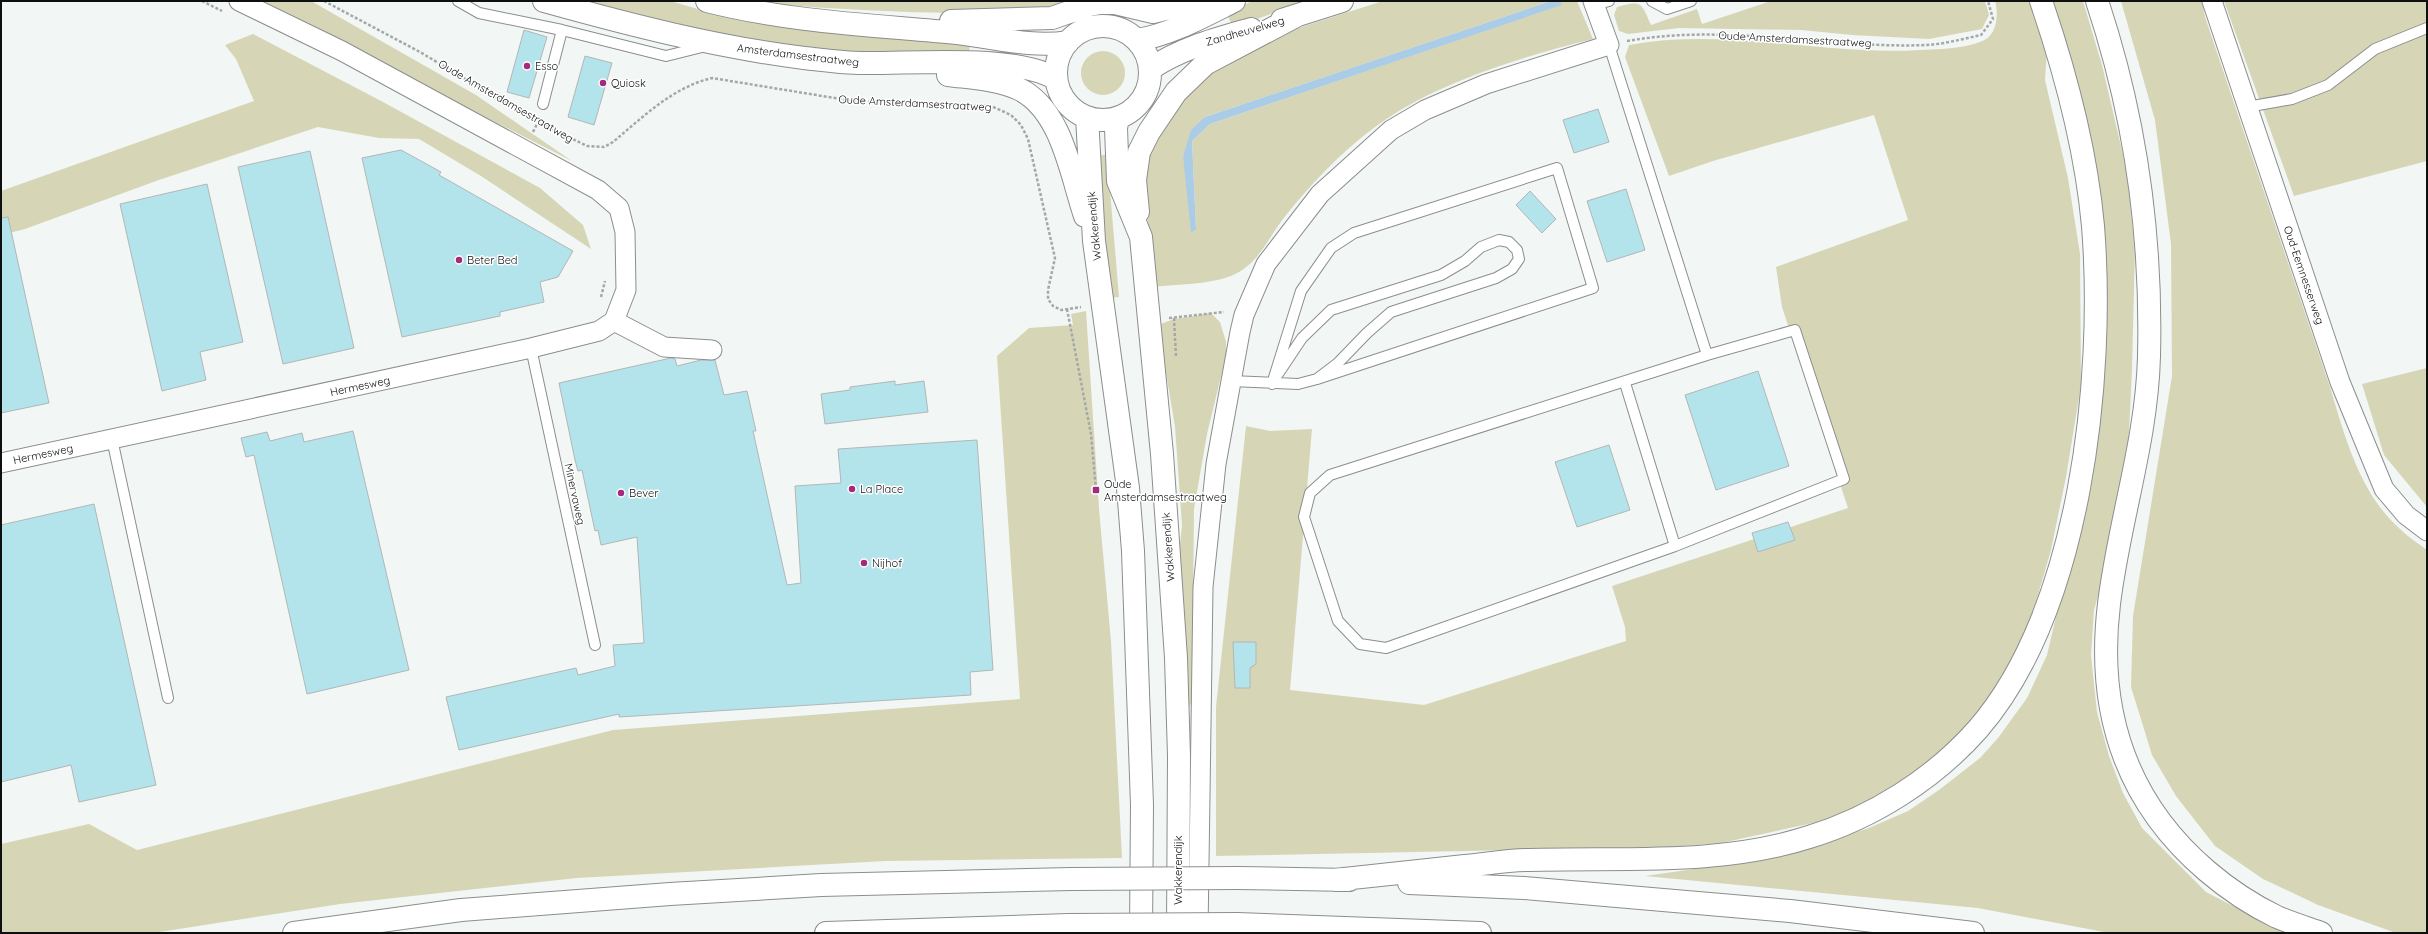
<svg xmlns="http://www.w3.org/2000/svg" width="2428" height="934" viewBox="0 0 2428 934" font-family="Quicksand,sans-serif">
<style>
.green{fill:#d6d6b7}
.water{fill:#aacce6}
.building{fill:#b3e4ec;stroke:#b2b6b6}
.lines{fill:none;stroke-linecap:round;stroke-linejoin:round}
.service-casing{stroke:#8b8e8d;stroke-width:12}
.minor-casing{stroke:#8b8e8d;stroke-width:21}
.primary-casing{stroke:#8b8e8d;stroke-width:24}
.motorway-casing{stroke:#8b8e8d;stroke-width:24}
.path{stroke:#a5a8a7;stroke-width:2.5;stroke-dasharray:3 2;stroke-linecap:butt}
.service{stroke:#fff;stroke-width:10}
.minor{stroke:#fff;stroke-width:19}
.primary{stroke:#fff;stroke-width:22}
.motorway{stroke:#fff;stroke-width:22}
.motorway-bridge-casing{stroke:#8b8e8d;stroke-width:24;stroke-linecap:butt}
.motorway-bridge{stroke:#fff;stroke-width:22}
.poi-dot{fill:#a42a7e;stroke:#fff;stroke-width:1.5}
.labels{text-anchor:middle;dominant-baseline:central;stroke-width:3;stroke-linejoin:round;paint-order:stroke}
.street-label{font-size:11px;fill:#0e0f0f;stroke:#fff}
.poi-label{font-size:11px;fill:#0e0f0f;stroke:#fff;text-anchor:start}
</style>
<rect width="100%" height="100%" fill="#f2f6f5"/>
<!-- green -->
<path class="green" d="M 256,1 L 311,1 L 476,95 L 572,161 Z
M 581,1 L 670,1 L 733,19 L 817,32 L 970,41 L 969,56 C 908,54 846,53 785,45 C 716,35 649,18 581,1 Z
M 765,1 L 1075,1 C 1037,17 993,13 952,13 C 892,12 833,9 774,4 Z
M 1253,1 L 1309,1 L 1233,27 L 1226,12 Z
M 1383,1 L 1551,1 L 1205,117 L 1183,157 L 1196,229 L 1192,141 L 1210,124 L 1561,5 L 1561,1 L 1577,1 L 1593,39 C 1521,57 1434,83 1375,127 C 1340,153 1310,185 1283,219 C 1267,240 1258,265 1231,276 C 1207,285 1178,284 1153,287 L 1144,170 L 1150,150 L 1169,117 L 1202,76 L 1264,39 Z
M 1771,1 L 1985,1 L 1989,15 L 1982,29 L 1929,39 L 1852,35 L 1801,30 L 1679,28 L 1628,34 L 1619,31 L 1614,15 L 1617,7 C 1642,0 1641,2 1651,25 L 1697,9 L 1702,24 Z
M 1995,1 L 2034,1 L 2047,50 L 2045,80 L 2068,178 L 2080,254 L 2081,385 L 2066,477 L 2051,550 L 2036,602 L 2020,645 L 1976,719 L 1918,776 L 1849,812 L 1813,823 L 1721,843 L 1670,847 L 1216,856 L 1216,707 L 1246,426 L 1270,431 L 1312,429 L 1290,690 L 1424,705 L 1626,641 L 1625,627 L 1612,586 L 1848,508 L 1782,307 L 1776,267 L 1908,220 L 1874,115 L 1713,161 L 1669,176 L 1625,57 L 1629,45 C 1725,27 1823,56 1920,50 C 1939,49 1962,49 1980,42 C 1997,37 1999,16 1995,1 Z
M 2048,1 L 2083,1 L 2102,65 L 2127,172 L 2135,250 L 2132,369 L 2126,497 L 2094,610 L 2091,655 L 2097,712 L 2109,756 L 2123,793 L 2142,828 L 2206,892 L 2285,933 L 2109,933 L 1978,908 L 1645,876 L 1736,863 L 1816,845 L 1869,828 L 1908,811 L 1939,790 L 1980,758 L 1998,738 L 2027,698 L 2047,655 L 2090,472 L 2103,316 Z
M 2121,1 L 2202,1 L 2205,17 L 2330,387 C 2345,437 2360,494 2400,529 C 2408,537 2418,543 2427,550 L 2427,933 L 2396,933 L 2318,905 L 2263,879 L 2215,846 L 2176,796 L 2152,755 L 2131,687 L 2133,616 L 2172,376 L 2171,244 L 2155,120 Z
M 2224,1 L 2427,1 L 2427,161 L 2294,196 Z
M 253,34 L 383,102 L 540,188 L 583,225 L 591,249 L 481,176 L 419,139 L 379,138 L 318,127 L 156,181 L 25,229 L 1,235 L 1,191 L 254,101 L 236,59 L 225,45 Z
M1081 73a22 22 0 1 1 44 0a22 22 0 1 1-44 0Z
M 1095,155 L 1107,155 L 1119,297 L 1111,298 Z
M 1086,311 L 1099,509 L 1111,641 L 1122,858 L 885,861 L 577,878 L 340,904 L 153,933 L 1,933 L 1,844 L 89,824 L 137,850 L 613,730 L 1020,699 L 997,356 L 1029,328 L 1073,325 L 1071,314 Z
M 1211,313 L 1220,322 L 1226,342 L 1226,356 L 1207,434 L 1194,509 L 1192,700 L 1186,717 L 1176,584 L 1182,525 L 1175,427 L 1158,325 L 1174,319 Z
M 2427,368 L 2427,507 L 2384,455 L 2362,384 Z"/>
<!-- water -->
<path class="water" d="M 1551,1 L 1561,1 L 1562,5 L 1210,124 L 1192,141 L 1196,230 L 1191,232 L 1183,157 L 1191,130 L 1205,117 Z"/>
<!-- building -->
<path class="building" d="M 524,30 L 547,37 L 529,98 L 507,92 Z
M 585,56 L 612,63 L 594,125 L 568,117 Z
M 1598,109 L 1609,142 L 1574,153 L 1563,120 Z
M 401,150 L 441,172 L 439,175 L 573,251 L 558,277 L 540,282 L 544,302 L 500,312 L 500,316 L 402,337 L 362,158 Z
M 310,151 L 354,348 L 283,364 L 238,167 Z
M 207,184 L 243,342 L 200,352 L 206,380 L 162,391 L 120,204 Z
M 1626,189 L 1645,250 L 1607,262 L 1587,201 Z
M 1530,191 L 1556,219 L 1542,233 L 1516,205 Z
M 8,217 L 49,403 L 1,413 L 1,218 Z
M 671,358 L 675,359 L 677,366 L 701,360 L 715,360 L 724,395 L 747,391 L 756,431 L 753,431 L 787,585 L 801,583 L 795,486 L 841,483 L 838,449 L 977,440 L 993,670 L 970,672 L 971,695 L 619,717 L 619,714 L 459,750 L 446,697 L 576,668 L 578,675 L 615,666 L 613,645 L 644,643 L 637,537 L 601,545 L 598,530 L 595,531 L 582,470 L 578,471 L 575,460 L 559,383 Z
M 1758,371 L 1789,466 L 1716,490 L 1685,395 Z
M 895,381 L 895,385 L 924,381 L 928,412 L 825,424 L 821,394 L 850,390 L 850,387 Z
M 353,431 L 409,670 L 307,694 L 254,455 L 246,457 L 241,438 L 267,432 L 270,441 L 302,433 L 304,442 Z
M 1609,445 L 1630,510 L 1577,527 L 1555,462 Z
M 94,504 L 156,785 L 79,802 L 71,765 L 1,782 L 1,525 Z
M 1788,522 L 1795,540 L 1758,552 L 1752,533 Z
M 1233,642 L 1256,642 L 1256,664 L 1250,668 L 1250,688 L 1235,688 Z"/>
<g class="lines">
<defs>
<path id="service" d="M 458,1 L 479,13 L 562,30 L 666,56 L 706,46
M 1652,1 L 1667,9 L 1691,1
M 1594,5 L 1609,1
M 1609,45 L 1707,355
M 543,104 L 562,30
M 2247,107 L 2292,99 L 2328,85 L 2375,49 L 2427,28
M 1795,330 L 1844,479 L 1675,546 L 1386,648 L 1360,644 L 1338,621 L 1304,517 L 1310,493 L 1330,475 L 1707,355 Z
M 531,348 L 595,645
M 1231,381 L 1298,384 L 1317,379 L 1338,363 L 1367,333 L 1391,312 L 1496,278 L 1512,269 L 1519,259 L 1517,250 L 1509,242 L 1499,240 L 1481,247 L 1465,261 L 1441,275 L 1331,310 L 1302,338 L 1278,374
M 1625,383 L 1675,546
M 1272,384 L 1301,291 L 1331,248 L 1354,233 L 1557,168 L 1593,288 L 1317,379
M 112,439 L 168,698"/>
<path id="minor" d="M 239,1 L 342,51 L 598,190 L 619,208 L 625,232 L 626,290 L 614,321
M 2212,1 L 2340,382 L 2384,489 L 2406,515 L 2427,531
M 1,463 L 531,348 L 599,331 L 614,321 L 664,347 L 712,350
M 1198,933 L 1203,587 L 1216,464 L 1240,332 L 1244,315 L 1266,264 L 1320,194 L 1391,130 L 1425,110 L 1486,84 L 1609,45 L 1593,1"/>
<path id="primary" d="M 544,1 C 630,25 716,47 804,58 C 823,60 843,63 862,63 C 911,64 1016,54 1056,79
M 707,1 C 789,22 873,25 957,33 C 993,37 1032,48 1068,42
M 1282,20 L 1342,1
M 951,21 L 1052,18 L 1089,5 L 1101,3 L 1115,3 L 1153,12 L 1197,1
M1056 73a47 47 0 1 1 94 0a47 47 0 1 1-94 0Z
M 1137,40 C 1170,35 1204,16 1234,1
M 1150,69 C 1181,48 1216,39 1251,29
M 948,75 C 971,78 998,79 1019,89 C 1062,110 1071,175 1085,216
M 1087,117 L 1094,241 L 1128,488 L 1133,551 L 1142,805 L 1141,933
M 1118,118 L 1116,128 L 1118,181 L 1141,237 L 1162,454 L 1176,658 L 1179,756 L 1178,933
M 1138,212 L 1135,180 L 1139,152 L 1149,132 L 1176,92 L 1205,64 L 1296,16"/>
<path id="motorway" d="M 2097,1 C 2135,115 2152,236 2149,356 C 2147,441 2119,521 2109,604 C 2096,711 2125,801 2207,871 C 2228,889 2252,905 2277,917 C 2291,923 2307,928 2321,933
M 1238,878 L 1349,880
M 1335,880 C 1378,875 1421,871 1465,866 C 1486,864 1508,860 1529,860 C 1622,857 1719,866 1809,837 C 1872,818 1934,779 1978,729 C 2081,610 2105,378 2093,226 C 2086,149 2066,74 2041,1
M 1409,883 L 1524,888 L 1790,911 L 1973,933
M 1237,924 L 1480,933
M 294,933 L 461,910 L 670,894 L 821,885 L 1071,879
M 826,933 L 1069,925"/>
</defs>
<!-- service casing -->
<use href="#service" class="service-casing"/>
<!-- minor casing -->
<use href="#minor" class="minor-casing"/>
<!-- primary casing -->
<use href="#primary" class="primary-casing"/>
<!-- motorway casing -->
<use href="#motorway" class="motorway-casing"/>
<!-- path -->
<path class="path" d="M 202,1 L 222,11
M 324,1 L 420,52 L 538,122 L 587,146 L 604,147 L 613,142 C 643,117 673,87 712,78 L 853,101 L 991,106 L 1011,115 L 1021,125 L 1028,139 L 1055,258 L 1048,290 L 1048,299 L 1053,306 L 1061,310 L 1081,307
M 1627,41 C 1728,23 1826,49 1927,45 C 1944,44 1963,39 1981,35 L 1993,19 L 1988,1
M 533,132 L 539,120
M 601,297 L 605,281
M 1067,309 L 1091,434 L 1096,490
M 1169,318 L 1224,312
M 1174,318 L 1176,357"/>
<!-- service -->
<use href="#service" class="service"/>
<!-- minor -->
<use href="#minor" class="minor"/>
<!-- primary -->
<use href="#primary" class="primary"/>
<!-- motorway -->
<use href="#motorway" class="motorway"/>
<defs>
<path id="motorway-bridge" d="M 1071,879 L 1238,878
M 1069,925 L 1237,924"/>
</defs>
<!-- motorway-bridge casing -->
<use href="#motorway-bridge" class="motorway-bridge-casing"/>
<!-- motorway-bridge -->
<use href="#motorway-bridge" class="motorway-bridge"/>
</g>
<!-- markers -->
<g class="poi-dot">
<circle cx="527" cy="66" r="4"/>
<circle cx="603" cy="83" r="4"/>
<circle cx="459" cy="260" r="4"/>
<circle cx="852" cy="489" r="4"/>
<rect x="1092" y="486" width="8" height="8" rx="2"/>
<circle cx="621" cy="493" r="4"/>
<circle cx="864" cy="563" r="4"/>
</g>
<g class="labels">
<!-- street labels -->
<g class="street-label">
<text transform="translate(1245 31) rotate(-16)">Zandheuvelweg</text>
<text transform="translate(1795 39) rotate(3)">Oude Amsterdamsestraatweg</text>
<text transform="translate(798 55) rotate(7)">Amsterdamsestraatweg</text>
<text transform="translate(506 101) rotate(30)">Oude Amsterdamsestraatweg</text>
<text transform="translate(915 103) rotate(3)">Oude Amsterdamsestraatweg</text>
<text transform="translate(1094 226) rotate(-95)">Wakkerendijk</text>
<text transform="translate(2304 275) rotate(71)">Oud-Eemnesserweg</text>
<text transform="translate(360 386) rotate(-12)">Hermesweg</text>
<text transform="translate(43 454) rotate(-12)">Hermesweg</text>
<text transform="translate(575 494) rotate(78)">Minervaweg</text>
<text transform="translate(1168 547) rotate(-94)">Wakkerendijk</text>
<text transform="translate(1178 870) rotate(-90)">Wakkerendijk</text>
</g>
<!-- poi labels -->
<g class="poi-label">
<text x="535" y="66">Esso</text>
<text x="611" y="83">Quiosk</text>
<text x="467" y="260">Beter Bed</text>
<text x="1104" y="484">Oude<tspan x="1104" dy="13">Amsterdamsestraatweg</tspan></text>
<text x="860" y="489">La Place</text>
<text x="629" y="493">Bever</text>
<text x="872" y="563">Nijhof</text>
</g>
</g>
<!-- border -->
<rect width="2428" height="934" fill="none" stroke="#0e0f0f" stroke-width="4"/>
</svg>
